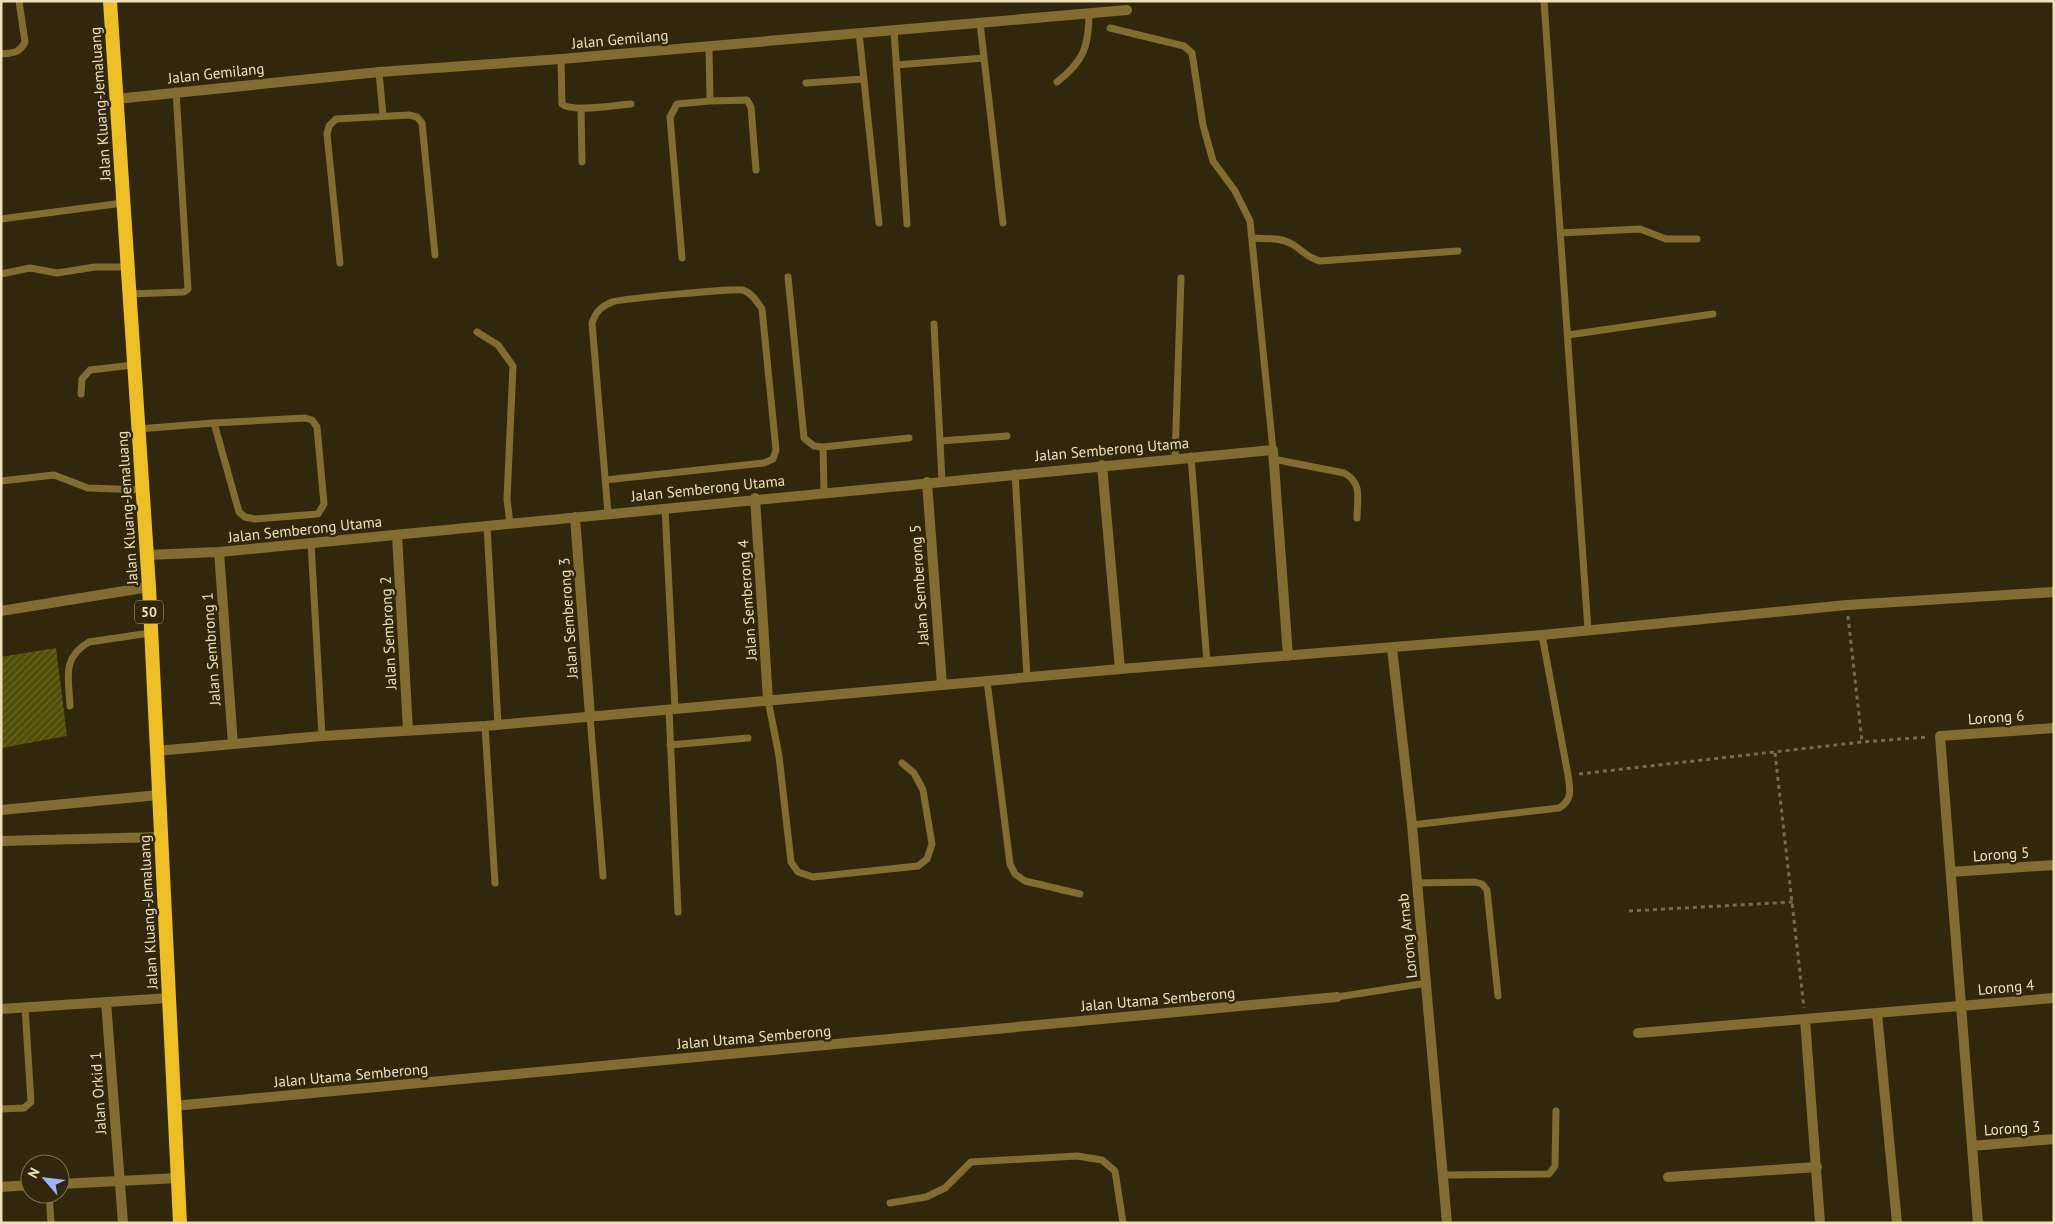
<svg xmlns="http://www.w3.org/2000/svg" width="2055" height="1224" viewBox="0 0 2055 1224" font-family="'PT Sans',sans-serif">
<style>
.building{fill:url(#building-hatch)}
.lines{fill:none;stroke-linecap:round;stroke-linejoin:round}
.path{stroke:#766b4c;stroke-width:3;stroke-dasharray:4 4;stroke-linecap:butt}
.service{stroke:#836c30;stroke-width:7}
.minor{stroke:#836c30;stroke-width:10}
.trunk{stroke:#eebe26;stroke-width:14}
.labels{text-anchor:middle;dominant-baseline:central;stroke-width:5;stroke-linejoin:round;paint-order:stroke}
.shield{fill:#30270d;stroke:#b6a886;stroke-width:1}
.shield-label{font-size:14px;font-weight:bold;fill:#f0e0ba}
.street-label{font-size:15px;fill:#f0e0ba;stroke:#30270d}
</style>
<defs>
<pattern id="building-hatch" width="6" height="6" patternUnits="userSpaceOnUse" patternTransform="scale(1.25)"><rect width="6" height="6" fill="#504f08"/><path d="M-1 1l2-2M0 6l6-6M5 7l2-2" fill="none" stroke="#6a682a"/></pattern>
</defs>
<rect width="100%" height="100%" fill="#30270d"/>
<!-- building -->
<path class="building" d="M 56,648 L 67,736 L 1,748 L 1,657 Z"/>
<g class="lines">
<!-- path -->
<path class="path" d="M 1848,616 L 1862,742
M 1775,753 L 1804,1008
M 1579,774 L 1862,742 L 1928,737
M 1629,911 L 1793,902"/>
<!-- service -->
<path class="service" d="M 1544,1 L 1588,630
M 980,23 L 1003,223
M 1110,28 L 1184,46 L 1192,53 L 1203,125 L 1213,161 L 1235,191 L 1250,221 L 1273,450
M 894,30 L 907,224
M 859,33 L 879,223
M 1,54 C 12,53 20,53 25,42 L 19,1
M 561,59 L 562,104 C 572,113 617,105 631,104
M 896,65 L 984,58
M 379,72 L 383,116
M 1057,82 C 1084,61 1089,46 1089,13
M 806,83 L 864,79
M 710,101 L 747,100 L 751,107 L 756,170
M 581,108 L 582,162
M 1,219 L 123,203
M 1560,233 L 1640,229 L 1666,239 L 1697,239
M 1252,238 C 1265,239 1280,237 1292,244 C 1302,250 1308,258 1320,261 L 1458,251
M 682,258 L 670,117 L 677,104 L 710,101 L 709,46
M 340,263 L 327,134 L 329,126 L 336,119 L 409,115 L 417,117 L 422,123 L 435,255
M 1,274 L 30,268 L 57,273 L 95,267 L 128,267
M 788,277 L 804,438 L 814,446 L 823,447
M 129,294 L 184,292 L 188,289 L 176,91
M 934,324 L 942,481
M 477,332 L 498,345 L 513,366 L 507,499 L 510,524
M 1568,335 L 1713,314
M 81,394 L 82,379 L 90,370 L 133,365
M 138,429 L 214,423 L 239,512 L 245,517 L 255,519 L 318,514 L 324,504 L 317,427 L 312,420 L 305,418 L 214,423
M 940,441 L 1007,436
M 1191,456 L 1207,663
M 1175,458 L 1181,278
M 1273,459 L 1344,473 C 1363,483 1357,499 1357,518
M 1015,473 L 1027,677
M 605,480 L 764,463 L 773,459 L 776,450 L 762,309 C 757,302 752,293 743,290 C 735,288 620,299 612,302 C 600,307 596,312 592,323 L 608,513
M 1,481 L 54,475 L 88,488 L 143,490
M 824,492 L 823,447 L 909,438
M 665,508 L 675,708
M 487,526 L 498,725
M 311,543 L 322,736
M 987,681 L 1010,864 L 1015,874 L 1025,881 L 1080,894
M 768,700 L 779,756 L 791,862 L 798,872 L 813,877 L 918,866 L 927,859 L 932,844 L 923,790 L 914,773 L 902,763
M 70,706 C 69,679 61,658 89,642 L 150,633
M 669,709 L 678,912
M 590,716 L 603,876
M 485,726 L 495,883
M 670,745 L 748,738
M 1412,825 L 1559,808 C 1573,800 1570,789 1568,775 L 1542,635
M 1417,883 L 1475,882 L 1482,884 L 1487,890 L 1498,996
M 1337,997 L 1427,983
M 1,1109 L 24,1108 L 31,1102 L 25,1007
M 1444,1175 L 1549,1174 L 1555,1166 L 1556,1111
M 49,1194 L 51,1223
M 890,1203 L 926,1197 L 945,1188 L 971,1162 L 1077,1156 L 1102,1160 L 1115,1171 L 1123,1223"/>
<!-- minor -->
<path class="minor" d="M 116,99 L 379,72 L 561,59 L 1127,10
M 1102,465 L 1120,669
M 927,482 L 942,685
M 755,498 L 768,700
M 575,517 L 590,716
M 397,535 L 408,730
M 219,552 L 233,744
M 147,555 L 219,552 L 1273,450 L 1288,656
M 1,611 L 149,587
M 1392,648 L 1412,825 L 1447,1223
M 156,751 L 322,736 L 485,726 L 1120,669 L 1542,635 L 1847,605 L 2054,592
M 1,810 L 159,795
M 1,841 L 161,837
M 1951,872 L 2054,865
M 106,1002 L 123,1223
M 1,1009 L 169,998
M 1877,1013 L 1897,1223
M 1805,1019 L 1820,1223
M 1638,1033 L 2054,998
M 174,1106 L 1337,997
M 1972,1146 L 2054,1139
M 1668,1177 L 1817,1167
M 60,1184 L 178,1178
M 1,1187 L 30,1185
M 1978,1223 L 1940,736 L 2054,728"/>
<!-- trunk -->
<path class="trunk" d="M 110,1 L 149,587 L 180,1223"/>
</g>
<g class="labels">
<!-- shield labels -->
<rect class="shield" x="135" y="600.5" width="28" height="23" rx="4"/>
<g class="shield-label">
<text x="149" y="612">50</text>
</g>
<!-- street labels -->
<g class="street-label">
<text transform="translate(620 39) rotate(-5)">Jalan Gemilang</text>
<text transform="translate(216 73) rotate(-6)">Jalan Gemilang</text>
<text transform="translate(100 104) rotate(-94)">Jalan Kluang-Jemaluang</text>
<text transform="translate(1112 449) rotate(-5)">Jalan Semberong Utama</text>
<text transform="translate(708 488) rotate(-6)">Jalan Semberong Utama</text>
<text transform="translate(127 508) rotate(-94)">Jalan Kluang-Jemaluang</text>
<text transform="translate(305 529) rotate(-6)">Jalan Semberong Utama</text>
<text transform="translate(919 585) rotate(-94)">Jalan Semberong 5</text>
<text transform="translate(747 600) rotate(-94)">Jalan Semberong 4</text>
<text transform="translate(568 618) rotate(-94)">Jalan Semberong 3</text>
<text transform="translate(388 633) rotate(-93)">Jalan Sembrong 2</text>
<text transform="translate(211 649) rotate(-94)">Jalan Sembrong 1</text>
<text transform="translate(1996 717) rotate(-4)">Lorong 6</text>
<text transform="translate(2001 854) rotate(-4)">Lorong 5</text>
<text transform="translate(148 912) rotate(-93)">Jalan Kluang-Jemaluang</text>
<text transform="translate(1407 936) rotate(-96)">Lorong Arnab</text>
<text transform="translate(2006 987) rotate(-5)">Lorong 4</text>
<text transform="translate(1158 999) rotate(-5)">Jalan Utama Semberong</text>
<text transform="translate(754 1037) rotate(-5)">Jalan Utama Semberong</text>
<text transform="translate(351 1075) rotate(-5)">Jalan Utama Semberong</text>
<text transform="translate(98 1093) rotate(-94)">Jalan Orkid 1</text>
<text transform="translate(2012 1128) rotate(-4)">Lorong 3</text>
</g>
</g>
<!-- border -->
<rect width="2055" height="1224" fill="none" stroke="#f0e0ba" stroke-width="5"/>
<!-- north arrow -->
<g transform="translate(45 1179) rotate(298)"><circle r="24" fill="#30270d" stroke="#7d7152"/>
<path d="M0-4L9 19L0 12L-9 19Z" fill="#9ab5fd"/>
<text y="-8" font-size="14" font-weight="bold" text-anchor="middle" fill="#f0e0ba">N</text>
</g>
</svg>
